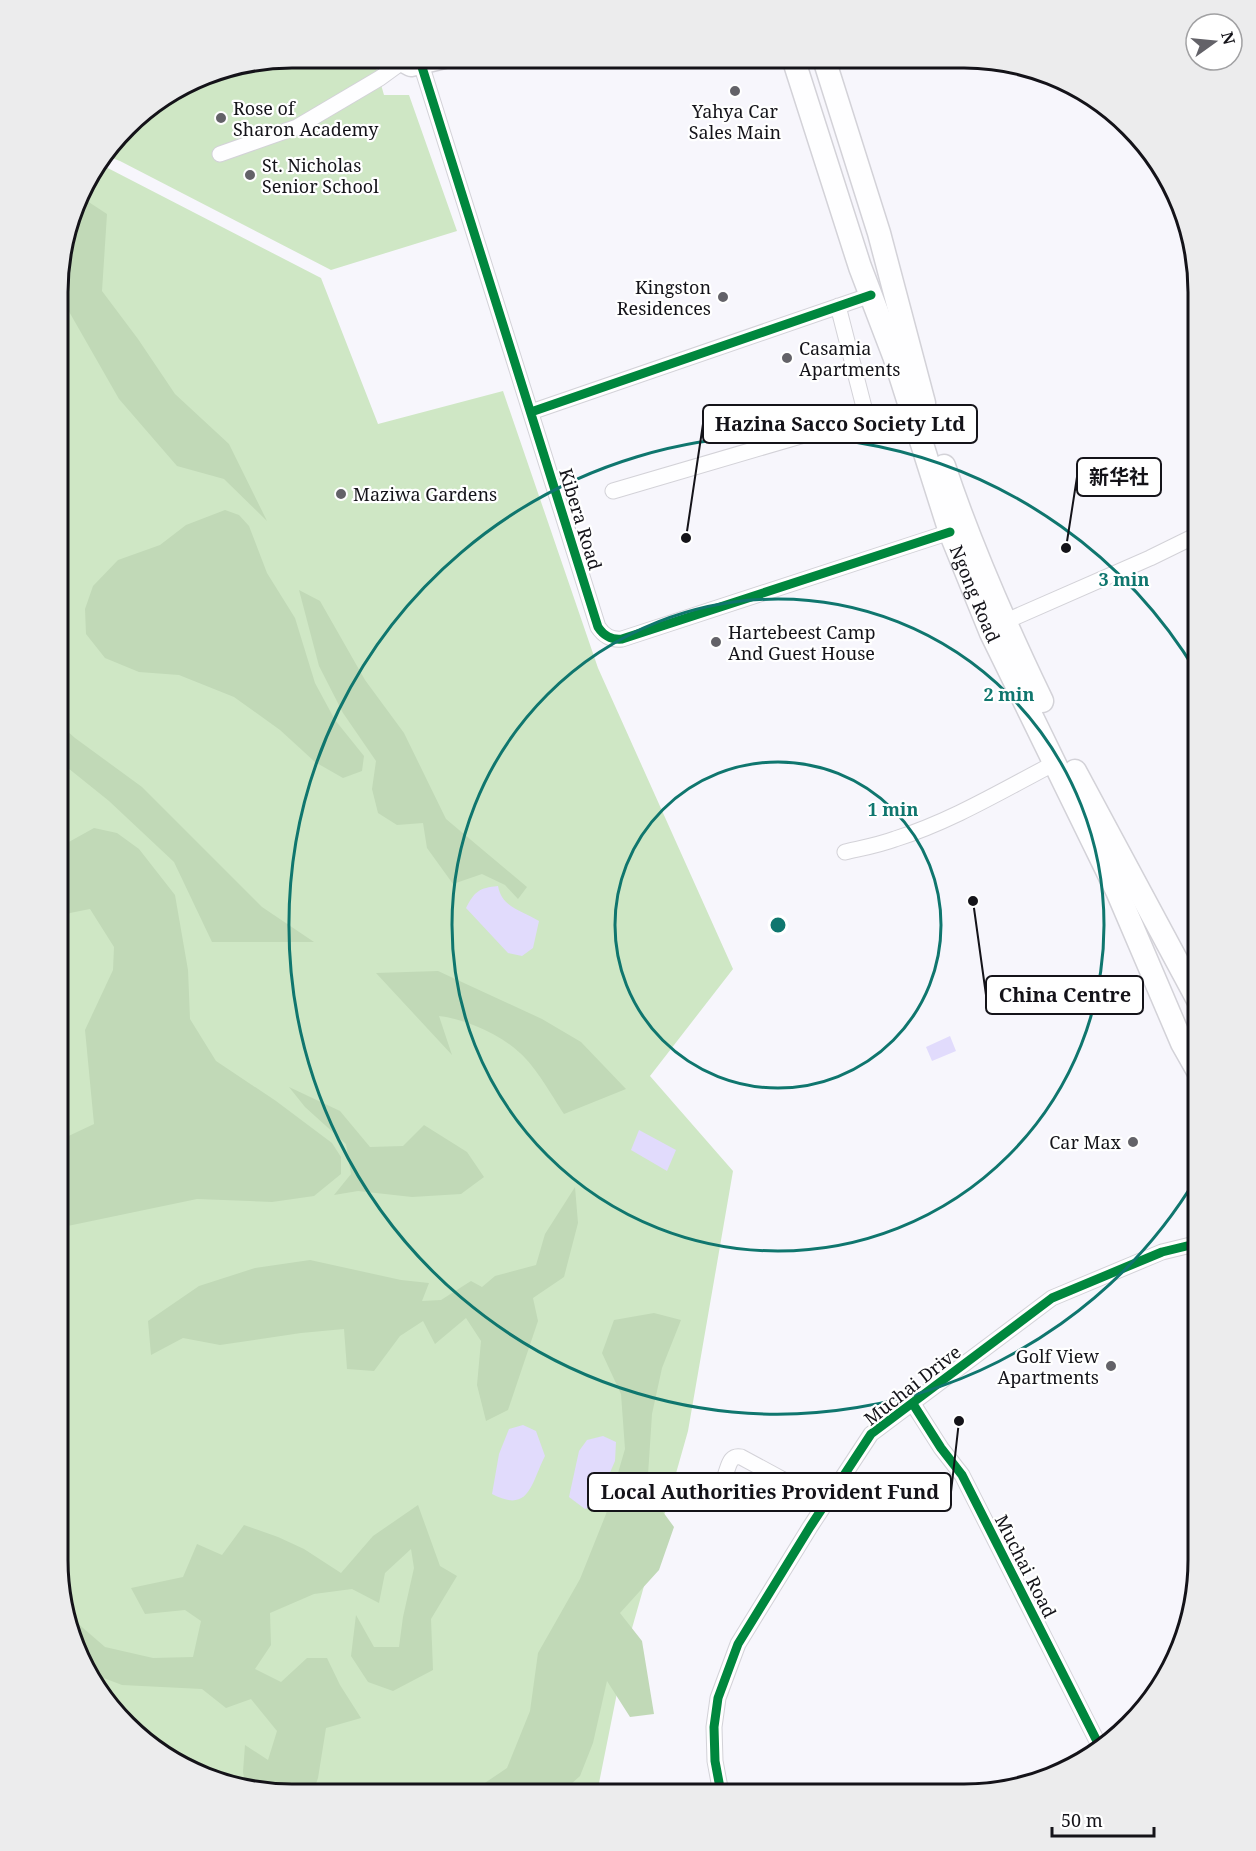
<svg xmlns="http://www.w3.org/2000/svg" width="1256" height="1851" viewBox="0 0 1256 1851" font-family="'Noto Serif','Noto Sans SC',serif">
<style>
.green{fill:#cfe7c5}
.forest{fill:#c1d9b7}
.water{fill:#e1dbfc}
.lines{fill:none;stroke-linecap:round;stroke-linejoin:round}
.street-casing{stroke:#d3d2d8;stroke-width:17}
.secondary-casing{stroke:#d3d2d8;stroke-width:25}
.street{stroke:#fefeff;stroke-width:15}
.secondary{stroke:#fefeff;stroke-width:22}
.cycleway-casing{stroke:#fff;stroke-width:13}
.cycleway{stroke:#00873e;stroke-width:9}
.ring{fill:none;stroke:#0f766e;stroke-width:3}
.poi-dot{fill:#636268;stroke:#fff;stroke-width:2}
.labels{text-anchor:middle;dominant-baseline:central;stroke-width:4.5;stroke-linejoin:round;paint-order:stroke}
.poi-label{font-size:18px;fill:#141319;stroke:#fff;text-anchor:start}
.street-label{font-size:18px;fill:#141319;stroke:#fff}
.rim{fill:none;stroke:#141319;stroke-width:3}
.centre{fill:#0f766e;stroke:#fff;stroke-width:3}
.ring-label{font-size:18px;text-anchor:middle;font-weight:bold;fill:#0f766e;stroke:#fff;stroke-width:4.5;stroke-linejoin:round;paint-order:stroke}
.leader{fill:none;stroke:#141319;stroke-width:2}
.callout-dot{fill:#141319;stroke:#fff;stroke-width:2}
.callout{fill:#fff;stroke:#141319;stroke-width:2}
.callout-label{font-size:20px;text-anchor:middle;font-weight:bold;fill:#141319}
</style>
<rect width="100%" height="100%" fill="#f7f6fc"/>
<!-- green -->
<path class="green" d="M 292,57 L 373,57 L 384,95 L 409,95 L 457,231 L 331,270 L 120,161 L 104,155 L 137,115 L 216,70 Z
M 98,163 L 321,278 L 378,424 L 503,391 L 598,668 L 733,969 L 650,1076 L 733,1171 L 688,1431 L 625,1653 L 597,1793 L 261,1792 L 202,1776 L 149,1746 L 106,1702 L 75,1649 L 57,1559 L 59,261 L 88,175 Z"/>
<!-- forest -->
<path class="forest" d="M 81,197 L 107,214 L 102,291 L 138,339 L 175,394 L 229,444 L 267,521 L 224,479 L 177,466 L 119,399 L 59,294 L 59,261 Z
M 225,510 L 239,515 L 249,526 L 267,573 L 295,618 L 315,683 L 335,720 L 364,756 L 362,771 L 343,778 L 315,762 L 280,730 L 234,697 L 179,675 L 139,672 L 105,658 L 86,634 L 85,609 L 93,586 L 118,560 L 160,545 L 186,525 Z
M 299,590 L 320,601 L 365,680 L 404,733 L 446,819 L 527,887 L 518,899 L 505,885 L 482,874 L 453,884 L 427,848 L 423,823 L 397,825 L 378,813 L 372,789 L 376,761 L 343,713 L 319,666 Z
M 58,723 L 75,738 L 142,787 L 262,907 L 314,942 L 212,942 L 174,862 L 109,801 L 58,760 Z
M 94,828 L 117,833 L 139,849 L 175,895 L 188,970 L 190,1019 L 216,1061 L 276,1101 L 332,1143 L 341,1157 L 341,1174 L 314,1196 L 272,1202 L 197,1199 L 58,1228 L 58,1141 L 94,1124 L 85,1030 L 113,970 L 114,947 L 90,909 L 70,913 L 58,923 L 58,848 Z
M 438,971 L 542,1019 L 581,1042 L 626,1089 L 564,1114 C 552,1096 536,1067 520,1053 C 500,1034 465,1019 439,1016 L 452,1055 L 376,973 Z
M 289,1087 L 340,1111 L 370,1147 L 403,1146 L 424,1125 L 467,1152 L 484,1177 L 461,1194 L 412,1197 L 358,1191 L 334,1195 L 351,1174 L 346,1144 L 305,1107 Z
M 575,1187 L 578,1223 L 564,1277 L 533,1298 L 538,1321 L 508,1410 L 486,1421 L 477,1385 L 481,1341 L 466,1318 L 435,1344 L 423,1321 L 400,1336 L 374,1371 L 347,1369 L 344,1329 L 301,1333 L 220,1345 L 183,1338 L 151,1355 L 148,1321 L 199,1286 L 255,1268 L 310,1260 L 401,1280 L 429,1283 L 422,1301 L 441,1300 L 471,1281 L 482,1287 L 495,1276 L 536,1265 L 545,1234 Z
M 654,1313 L 681,1320 L 662,1368 L 652,1414 L 647,1490 L 674,1527 L 659,1570 L 620,1613 L 642,1641 L 654,1714 L 630,1717 L 607,1681 L 593,1743 L 580,1776 L 561,1793 L 520,1791 L 519,1793 L 470,1793 L 507,1768 L 530,1711 L 538,1653 L 580,1579 L 606,1514 L 625,1449 L 621,1394 L 602,1353 L 614,1320 Z
M 418,1505 L 440,1566 L 457,1576 L 431,1619 L 433,1670 L 393,1691 L 368,1682 L 351,1656 L 356,1615 L 374,1647 L 399,1647 L 403,1617 L 414,1568 L 411,1549 L 385,1573 L 379,1603 L 352,1589 L 314,1594 L 270,1613 L 271,1645 L 255,1669 L 281,1682 L 307,1658 L 327,1658 L 340,1685 L 361,1718 L 326,1728 L 318,1778 L 313,1792 L 261,1792 L 246,1788 L 243,1772 L 245,1745 L 268,1760 L 277,1731 L 251,1699 L 226,1708 L 202,1689 L 122,1685 L 88,1672 L 75,1649 L 68,1615 L 105,1647 L 153,1658 L 193,1657 L 201,1621 L 185,1610 L 145,1614 L 131,1588 L 183,1577 L 197,1544 L 222,1555 L 244,1525 L 278,1537 L 304,1549 L 341,1573 L 373,1536 Z"/>
<!-- water -->
<path class="water" d="M 498,886 C 502,908 522,910 539,921 L 533,948 L 522,956 L 508,953 L 466,908 C 475,891 479,888 498,886 Z
M 950,1036 L 956,1051 L 932,1061 L 926,1047 Z
M 639,1130 L 676,1150 L 667,1171 L 631,1150 Z
M 523,1425 L 536,1431 L 545,1456 C 531,1483 530,1514 492,1494 L 499,1454 L 509,1429 Z
M 603,1436 L 616,1442 L 615,1461 L 596,1505 L 585,1509 L 569,1497 L 579,1451 L 587,1440 Z"/>
<g class="lines">
<defs>
<path id="street" d="M 421,64 L 598,627 C 604,636 611,640 622,639 L 950,532
M 220,154 L 297,127 L 380,78 L 402,62
M 838,306 L 866,415
M 531,412 L 871,295
M 613,491 L 821,430 L 854,415 L 866,415 L 874,434 L 914,420
M 1004,622 L 1150,558 L 1199,534
M 845,852 C 862,848 879,845 895,839 C 952,821 1003,790 1055,763
M 913,1404 L 941,1448 L 962,1475 L 1101,1749
M 726,1473 C 729,1465 730,1455 741,1457 L 826,1503
M 721,1793 L 715,1761 L 714,1727 L 718,1698 L 738,1644 L 810,1527 L 871,1434 L 1052,1298 L 1162,1252 L 1199,1243"/>
<g id="secondary">
<path d="M 396,57 L 411,65 L 444,57"/>
<path id="s1" d="M 793,58 L 860,267 L 894,356 L 950,532 L 991,633 L 1117,891 L 1182,1043 L 1199,1073"/>
<path d="M 824,59 L 879,233 L 924,403"/>
<path d="M 944,466 C 971,547 1005,624 1042,701"/>
<path d="M 1075,771 L 1199,1002"/>
</g>
</defs>
<!-- street casing -->
<use href="#street" class="street-casing"/>
<!-- secondary casing -->
<use href="#secondary" class="secondary-casing"/>
<!-- street -->
<use href="#street" class="street"/>
<!-- secondary -->
<use href="#secondary" class="secondary"/>
<defs>
<path id="cycleway" d="M 421,64 L 598,627 C 604,636 611,640 622,639 L 950,532
M 531,412 L 871,295
M 913,1404 L 941,1448 L 962,1475 L 1101,1749
M 721,1793 L 715,1761 L 714,1727 L 718,1698 L 738,1644 L 810,1527 L 871,1434 L 1052,1298 L 1162,1252 L 1199,1243"/>
</defs>
<!-- cycleway casing -->
<use href="#cycleway" class="cycleway-casing"/>
<!-- cycleway -->
<use href="#cycleway" class="cycleway"/>
</g>
<!-- distance rings -->
<g class="ring">
<circle cx="778" cy="925" r="163"/>
<circle cx="778" cy="925" r="326"/>
<path d="M1197 1177A489 489 0 1 1 1197 673"/>
</g>
<!-- markers -->
<g class="poi-dot">
<circle cx="735" cy="91" r="6"/>
<circle cx="221" cy="118" r="6"/>
<circle cx="250" cy="175" r="6"/>
<circle cx="723" cy="297" r="6"/>
<circle cx="787" cy="358" r="6"/>
<circle cx="341" cy="494" r="6"/>
<circle cx="716" cy="642" r="6"/>
<circle cx="1133" cy="1142" r="6"/>
<circle cx="1111" cy="1366" r="6"/>
</g>
<g class="labels">
<!-- poi labels -->
<g class="poi-label">
<text x="233" y="108">Rose of<tspan x="233" dy="21">Sharon Academy</tspan></text>
<text x="735" y="111" text-anchor="middle">Yahya Car<tspan x="735" dy="21">Sales Main</tspan></text>
<text x="262" y="165">St. Nicholas<tspan x="262" dy="21">Senior School</tspan></text>
<text x="711" y="287" text-anchor="end">Kingston<tspan x="711" dy="21">Residences</tspan></text>
<text x="799" y="348">Casamia<tspan x="799" dy="21">Apartments</tspan></text>
<text x="353" y="494">Maziwa Gardens</text>
<text x="728" y="632">Hartebeest Camp<tspan x="728" dy="21">And Guest House</tspan></text>
<text x="1121" y="1142" text-anchor="end">Car Max</text>
<text x="1099" y="1356" text-anchor="end">Golf View<tspan x="1099" dy="21">Apartments</tspan></text>
</g>
<!-- street labels -->
<g class="street-label">
<text transform="translate(581 519) rotate(73)">Kibera Road</text>
<text stroke="none"><textPath href="#s1" startOffset="566">Ngong Road</textPath></text>
<text transform="translate(912 1385) rotate(-38)">Muchai Drive</text>
<text transform="translate(1026 1566) rotate(63)">Muchai Road</text>
</g>
</g>
<!-- crop -->
<path d="M0 0H1256V1851H0ZM292 68H964A224 224 0 0 1 1188 292V1560A224 224 0 0 1 964 1784H292A224 224 0 0 1 68 1560V292A224 224 0 0 1 292 68Z" fill="#ececed" fill-rule="evenodd"/>
<path class="rim" d="M292 68H964A224 224 0 0 1 1188 292V1560A224 224 0 0 1 964 1784H292A224 224 0 0 1 68 1560V292A224 224 0 0 1 292 68Z"/>
<circle cx="778" cy="925" r="9" class="centre"/>
<g class="ring-label">
<text x="1124" y="586">3 min</text>
<text x="1009" y="701">2 min</text>
<text x="893" y="816">1 min</text>
</g>
<!-- callouts -->
<path class="leader" d="M686 538L703 424M1066 548L1077 477M973 901L986 995M959 1421L951 1492"/>
<g class="callout-dot">
<circle cx="686" cy="538" r="6"/>
<circle cx="1066" cy="548" r="6"/>
<circle cx="973" cy="901" r="6"/>
<circle cx="959" cy="1421" r="6"/>
</g>
<g class="callout">
<rect x="703" y="405" width="274" height="38" rx="6"/>
<rect x="1077" y="458" width="84" height="38" rx="6"/>
<rect x="986" y="976" width="157" height="38" rx="6"/>
<rect x="588" y="1473" width="363" height="38" rx="6"/>
</g>
<g class="callout-label">
<text x="840" y="431">Hazina Sacco Society Ltd</text>
<text x="1119" y="484">新华社</text>
<text x="1065" y="1002">China Centre</text>
<text x="770" y="1499">Local Authorities Provident Fund</text>
</g>
<!-- north arrow -->
<g transform="translate(1214 42) rotate(75)"><circle r="28" fill="#ffffff" stroke="#a1a1a3" stroke-width="1.5"/>
<path d="M0-4.5L10 22L0 15L-10 22Z" fill="#636268"/>
<text y="-9" font-size="16" font-weight="bold" text-anchor="middle" fill="#141319">N</text>
</g>
<!-- scale -->
<path d="M1052 1827v9h102v-9" fill="none" stroke="#141319" stroke-width="3"/>
<text x="1061" y="1827" font-size="18" fill="#141319" stroke="#ffffff" stroke-width="4.5" paint-order="stroke">50 m</text>
</svg>
